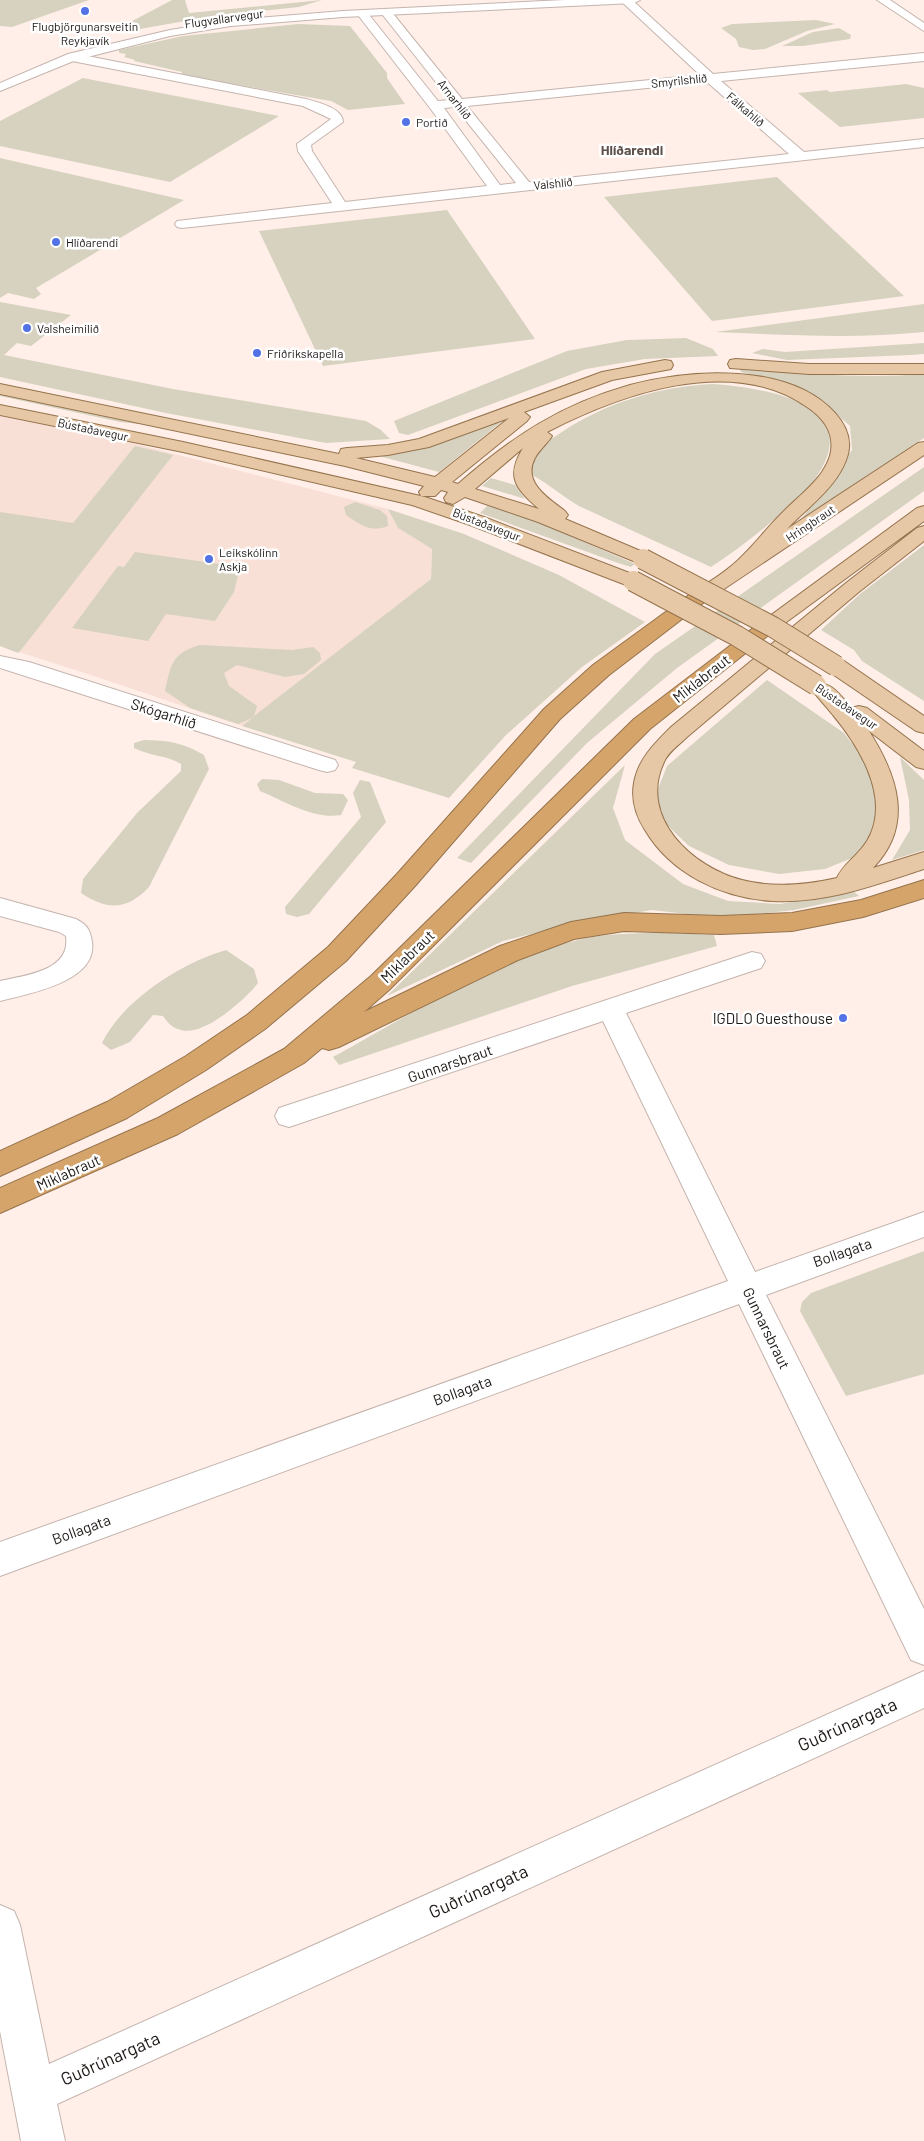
<svg xmlns="http://www.w3.org/2000/svg" width="924" height="2141" viewBox="0 0 924 2141" font-family="Barlow,sans-serif">
<style>
.built{fill:#f8e0d6}
.green{fill:#d6d2bf}
.lines{fill:none;stroke-linecap:round;stroke-linejoin:round}
.street-casing{stroke:#c4b4ae;stroke-width:2}
.secondary-casing{stroke:#c4b4ae;stroke-width:2}
.primary-casing{stroke:#95734d;stroke-width:2}
.highway-casing{stroke:#95734d;stroke-width:2}
.street{fill:#fff;fill-rule:evenodd}
.secondary{fill:#fff;fill-rule:evenodd}
.primary{fill:#e6c8a6;fill-rule:evenodd}
.highway{fill:#d5a46a;fill-rule:evenodd}
.primary-bridge-casing{stroke:#95734d;stroke-width:22;stroke-linecap:butt}
.primary-bridge{stroke:#e6c8a6;stroke-width:20}
.poi-dot{fill:#5272e6;stroke:#fff;stroke-width:2}
.labels{text-anchor:middle;dominant-baseline:central;stroke-width:5;stroke-linejoin:round;paint-order:stroke}
.far-street-label{font-size:12px;fill:#1d1816;stroke:#fff}
.far-poi-label{font-size:12px;fill:#1d1816;stroke:#fff;text-anchor:start}
.far-neighbourhood-label{font-size:14px;font-weight:bold;fill:#5e514b;stroke:#fff}
.street-label{font-size:15px;fill:#1d1816;stroke:#fff}
.poi-label{font-size:15px;fill:#1d1816;stroke:#fff;text-anchor:end}
.near-street-label{font-size:18px;fill:#1d1816;stroke:#fff}
</style>
<rect width="100%" height="100%" fill="#ffefe8"/>
<!-- built -->
<path class="built" d="M 0,416 L 128,442 L 388,509 L 398,528 L 432,549 L 431,579 L 242,726 L 100,678 L 0,646 Z"/>
<!-- green -->
<path class="green" d="M 0,0 L 89,0 L 12,27 L 0,26 Z
M 172,0 L 185,0 L 189,13 L 322,0 L 299,7 L 213,16 L 140,29 L 121,27 Z
M 816,20 L 835,24 L 807,31 L 765,49 L 753,50 L 739,47 L 736,39 L 721,28 L 732,24 Z
M 298,24 L 350,26 L 387,73 L 387,78 L 405,104 L 348,110 L 331,101 L 181,75 L 182,72 L 134,61 L 135,60 L 124,57 L 126,54 L 119,53 L 119,50 L 183,36 Z
M 839,28 L 851,35 L 850,39 L 803,46 L 782,46 L 813,32 Z
M 83,78 L 279,116 L 170,182 L 0,146 L 0,121 Z
M 906,84 L 924,88 L 924,118 L 840,127 L 798,93 L 827,90 L 830,92 Z
M 0,158 L 184,200 L 36,288 L 41,294 L 34,299 L 8,293 L 0,298 Z
M 777,177 L 904,296 L 712,321 L 604,197 Z
M 447,210 L 535,339 L 323,366 L 259,231 Z
M 0,302 L 71,315 L 31,346 L 17,343 L 4,355 L 173,389 L 366,421 L 381,430 L 390,439 L 326,443 L 166,413 L 0,377 Z
M 924,304 L 924,332 C 854,339 785,335 715,332 Z
M 686,338 L 713,349 L 718,356 L 645,359 L 586,369 L 408,435 L 399,433 L 394,421 L 567,351 L 627,340 Z
M 924,343 L 924,354 L 911,355 L 787,360 L 752,353 L 763,349 L 785,352 Z
M 739,368 C 800,373 863,379 924,374 L 924,438 L 797,525 L 852,450 L 850,426 L 817,397 L 793,385 L 741,372 Z
M 714,384 C 766,388 868,404 815,479 C 810,486 803,492 797,498 C 771,524 742,547 711,567 L 579,506 C 562,496 549,484 532,475 C 532,464 532,454 540,447 C 545,441 553,438 559,434 C 604,403 660,386 714,384 Z
M 0,391 L 143,420 L 139,424 L 120,422 L 0,396 Z
M 505,419 L 439,472 L 379,456 C 423,448 463,435 505,419 Z
M 135,446 L 173,455 L 21,650 L 18,653 L 0,646 L 0,512 L 73,523 Z
M 924,467 L 924,491 L 677,668 L 587,743 L 471,863 L 457,858 L 655,654 Z
M 491,478 L 515,485 L 525,499 L 482,486 Z
M 355,502 L 380,510 L 387,516 L 388,526 C 370,533 361,525 346,515 L 344,507 Z
M 488,505 L 547,526 L 635,564 L 631,567 L 618,563 L 480,513 Z
M 388,509 L 464,534 L 559,575 L 645,622 L 582,667 L 506,735 L 449,798 L 352,768 L 356,762 L 242,726 L 252,718 L 238,724 L 190,708 L 165,691 C 171,664 172,653 200,645 L 292,650 L 313,647 L 320,653 L 321,660 L 304,674 L 285,677 L 237,665 L 224,673 L 229,686 L 257,706 L 254,716 L 431,579 L 432,549 L 398,528 Z
M 924,545 L 924,701 L 862,661 L 854,650 L 821,630 L 860,594 Z
M 135,552 L 240,567 L 234,592 L 215,621 L 166,614 L 148,641 L 72,628 L 118,566 L 124,567 Z
M 767,680 L 844,733 L 873,771 L 882,804 L 877,833 L 857,856 L 825,869 L 779,874 L 729,865 L 689,846 L 668,826 L 658,806 L 658,789 L 667,766 Z
M 144,740 C 167,740 184,743 204,755 L 209,769 L 149,887 C 127,910 108,911 81,893 L 83,879 L 137,813 L 181,771 L 181,764 C 166,755 149,756 134,748 L 134,743 Z
M 900,757 L 924,780 L 924,850 L 892,860 L 910,830 L 909,800 Z
M 625,765 L 613,808 L 625,840 L 683,884 L 728,901 L 780,904 L 853,891 L 859,896 L 794,910 L 721,918 L 652,910 L 579,922 L 503,941 L 387,996 Z
M 262,779 L 279,780 L 315,793 L 343,794 L 348,800 L 341,815 C 314,820 284,801 260,791 L 257,784 Z
M 360,780 L 370,782 L 386,822 L 309,914 L 297,917 L 286,914 L 285,907 L 361,817 L 353,793 Z
M 671,933 L 714,935 L 717,946 L 572,986 L 339,1065 L 333,1057 C 410,1015 501,956 587,938 C 614,933 643,933 671,933 Z
M 226,950 L 254,969 L 258,983 C 245,1000 203,1037 181,1030 C 172,1028 168,1023 163,1016 L 153,1015 L 130,1042 L 111,1050 L 102,1043 C 123,1000 181,963 226,950 Z
M 924,1251 L 924,1374 L 846,1396 L 800,1311 L 802,1302 L 811,1293 Z"/>
<g class="lines">
<defs>
<path id="street" d="M 622,0 L 632,0 L 713,74 L 924,53 L 924,61 L 721,81 L 804,152 L 924,139 L 924,147 L 182,228 L 177,227 L 175,224 L 177,221 L 332,203 L 298,151 L 297,144 L 331,119 L 303,106 L 72,61 L 66,57 L 72,53 L 306,99 C 317,102 343,108 343,122 L 311,145 L 312,151 L 345,202 L 487,186 L 430,108 L 358,15 L 358,11 L 366,11 L 438,101 L 450,100 L 382,14 L 382,10 L 390,10 L 462,99 L 700,75 L 623,3 ZM 707,82 L 789,154 L 529,182 L 467,106 ZM 455,107 L 516,183 L 500,185 L 444,108 Z
M 877,0 L 890,0 L 924,23 L 924,31 Z
M 0,656 L 29,662 L 335,760 L 338,765 L 335,770 L 327,772 L 319,770 L 0,668 Z
M 0,898 L 76,919 C 87,925 90,929 92,942 C 98,982 27,994 0,1001 L 0,981 C 26,975 71,971 66,936 L 59,932 L 0,916 Z
M 752,952 L 761,954 L 765,961 L 761,968 L 626,1013 L 755,1272 L 924,1212 L 924,1237 L 766,1295 L 924,1609 L 924,1665 L 911,1660 L 739,1304 L 0,1576 L 0,1542 L 728,1281 L 603,1021 L 289,1127 L 279,1124 L 275,1116 L 279,1108 Z
M 924,1671 L 924,1708 L 57,2104 L 65,2141 L 21,2141 L 0,2031 L 0,1905 L 14,1911 L 20,1925 L 49,2064 Z"/>
<path id="secondary" d="M 564,0 L 640,0 L 634,3 L 343,17 L 231,26 L 170,36 L 76,60 L 0,91 L 0,83 L 68,54 L 170,30 L 231,20 L 343,11 Z"/>
<path id="primary" d="M 736,359 L 809,364 L 924,364 L 924,374 L 809,374 L 730,368 L 728,364 L 730,360 Z
M 665,360 L 671,361 L 673,365 L 671,369 L 612,380 L 524,412 L 530,417 L 527,421 L 452,482 L 458,484 C 513,436 560,405 630,385 C 690,369 789,362 835,413 C 845,424 852,438 848,454 C 840,485 808,507 787,529 L 918,443 L 924,442 L 924,455 L 703,603 L 696,605 L 689,603 L 686,599 L 689,595 C 702,586 717,578 730,567 C 748,553 763,532 780,515 C 793,501 811,488 822,472 C 826,466 830,458 831,451 C 834,431 822,417 807,407 C 731,354 621,394 547,432 L 552,436 C 547,444 539,450 535,458 C 522,482 548,498 565,511 L 568,515 L 565,519 L 650,555 L 653,559 L 650,563 L 643,565 L 538,522 L 465,497 L 453,504 L 446,502 L 444,498 L 448,492 L 441,490 L 435,496 L 421,496 L 419,492 L 424,486 L 345,466 L 0,394 L 0,384 L 339,454 L 341,449 L 347,448 L 388,445 L 419,439 L 602,372 ZM 509,418 L 435,477 L 356,458 L 388,455 L 429,447 ZM 523,448 C 505,477 516,489 539,509 L 475,489 Z
M 0,405 L 183,442 L 425,497 L 484,517 L 640,577 L 643,581 L 640,585 L 633,587 L 626,585 L 470,525 L 412,505 L 183,452 L 0,415 Z
M 924,506 L 924,521 L 766,637 L 759,639 L 752,637 L 749,633 L 752,629 L 917,508 Z
M 924,526 L 924,541 L 860,591 L 687,737 C 679,745 668,752 664,762 C 638,817 692,867 742,880 C 773,888 806,885 837,878 C 844,862 863,853 871,833 C 888,793 858,745 833,715 C 826,706 818,698 811,689 L 814,684 C 831,680 841,696 851,708 L 859,706 L 867,708 L 924,751 L 924,769 L 916,767 L 869,731 C 897,775 915,825 873,868 L 924,852 L 924,869 C 875,885 825,904 772,901 C 722,898 671,874 645,830 C 636,816 631,800 634,783 C 638,759 655,743 671,727 L 846,583 L 917,528 Z
M 836,660 L 844,661 L 924,716 L 924,733 L 916,731 L 828,671 L 825,666 L 828,661 Z"/>
<path id="highway" d="M 696,593 L 703,595 L 706,599 L 703,603 L 609,675 L 560,719 L 415,886 L 346,961 L 265,1029 L 206,1070 L 127,1118 L 0,1176 L 0,1151 L 107,1102 L 186,1056 L 247,1015 L 328,947 L 397,874 L 544,709 L 593,665 L 689,595 Z
M 759,627 L 766,629 L 769,633 L 766,637 L 650,729 L 389,990 L 364,1012 L 500,946 L 571,922 L 624,913 L 721,916 L 792,913 L 861,900 L 924,880 L 924,898 L 863,917 L 792,931 L 721,934 L 624,931 L 574,939 L 518,960 L 339,1047 L 329,1050 L 322,1048 L 304,1063 L 178,1134 L 0,1213 L 0,1188 L 158,1118 L 284,1049 L 371,976 L 634,719 L 752,629 Z"/>
</defs>
<!-- street casing -->
<use href="#street" class="street-casing"/>
<!-- secondary casing -->
<use href="#secondary" class="secondary-casing"/>
<!-- primary casing -->
<use href="#primary" class="primary-casing"/>
<!-- highway casing -->
<use href="#highway" class="highway-casing"/>
<!-- street -->
<use href="#street" class="street"/>
<!-- secondary -->
<use href="#secondary" class="secondary"/>
<!-- primary -->
<use href="#primary" class="primary"/>
<!-- highway -->
<use href="#highway" class="highway"/>
<defs>
<path id="primary-bridge" d="M 643,559 L 773,627 L 836,666
M 633,581 L 737,636 L 816,685"/>
</defs>
<!-- primary-bridge casing -->
<use href="#primary-bridge" class="primary-bridge-casing"/>
<!-- primary-bridge -->
<use href="#primary-bridge" class="primary-bridge"/>
</g>
<!-- markers -->
<g class="poi-dot">
<circle cx="85" cy="11" r="5"/>
<circle cx="406" cy="122" r="5"/>
<circle cx="56" cy="242" r="5"/>
<circle cx="27" cy="328" r="5"/>
<circle cx="257" cy="353" r="5"/>
<circle cx="209" cy="559" r="5"/>
<circle cx="843" cy="1018" r="5"/>
</g>
<g class="labels">
<!-- far-street labels -->
<g class="far-street-label">
<text transform="translate(224 18) rotate(-8)">Flugvallarvegur</text>
<text transform="translate(679 80) rotate(-6)">Smyrilshlíð</text>
<text transform="translate(455 99) rotate(52)">Arnarhlíð</text>
<text transform="translate(746 109) rotate(41)">Fálkahlíð</text>
<text transform="translate(553 183) rotate(-6)">Valshlíð</text>
<text transform="translate(93 429) rotate(12)">Bústaðavegur</text>
<text transform="translate(810 523) rotate(-34)">Hringbraut</text>
<text transform="translate(487 524) rotate(21)">Bústaðavegur</text>
<text transform="translate(847 706) rotate(34)">Bústaðavegur</text>
</g>
<!-- far-poi labels -->
<g class="far-poi-label">
<text x="85" y="26" text-anchor="middle">Flugbjörgunarsveitin<tspan x="85" dy="14">Reykjavík</tspan></text>
<text x="416" y="122">Portið</text>
<text x="66" y="242">Hlíðarendi</text>
<text x="37" y="328">Valsheimilið</text>
<text x="267" y="353">Friðrikskapella</text>
<text x="219" y="552">Leikskólinn<tspan x="219" dy="14">Askja</tspan></text>
</g>
<!-- far-neighbourhood labels -->
<g class="far-neighbourhood-label">
<text x="632" y="149">Hlíðarendi</text>
</g>
<!-- street labels -->
<g class="street-label">
<text transform="translate(701 678) rotate(-38)">Miklabraut</text>
<text transform="translate(164 713) rotate(18)">Skógarhlíð</text>
<text transform="translate(407 956) rotate(-44)">Miklabraut</text>
<text transform="translate(450 1063) rotate(-19)">Gunnarsbraut</text>
<text transform="translate(68 1172) rotate(-24)">Miklabraut</text>
<text transform="translate(842 1252) rotate(-19)">Bollagata</text>
<text transform="translate(767 1328) rotate(64)">Gunnarsbraut</text>
<text transform="translate(462 1390) rotate(-20)">Bollagata</text>
<text transform="translate(81 1529) rotate(-20)">Bollagata</text>
</g>
<!-- poi labels -->
<g class="poi-label">
<text x="833" y="1018">IGDLO Guesthouse</text>
</g>
<!-- near-street labels -->
<g class="near-street-label">
<text transform="translate(847 1724) rotate(-24)">Guðrúnargata</text>
<text transform="translate(478 1891) rotate(-24)">Guðrúnargata</text>
<text transform="translate(110 2058) rotate(-24)">Guðrúnargata</text>
</g>
</g>
</svg>
